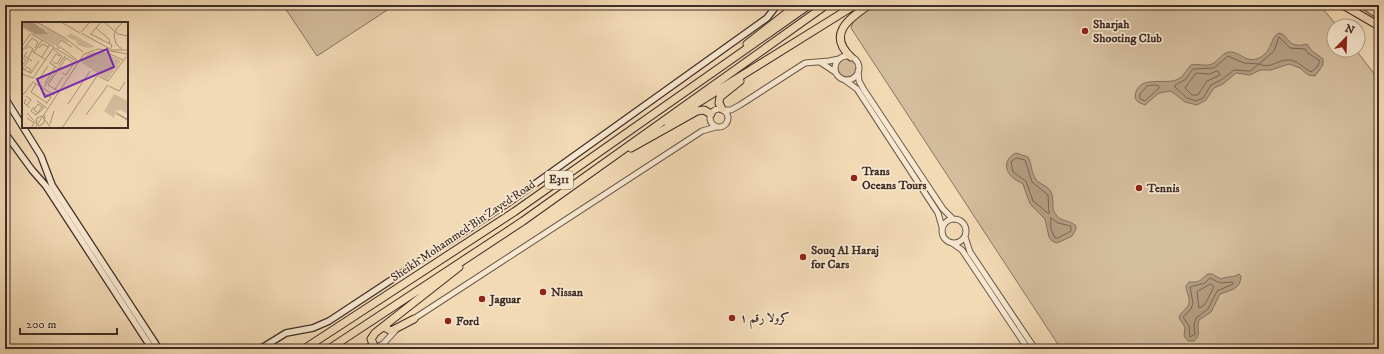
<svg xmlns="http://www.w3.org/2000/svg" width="1384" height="354" viewBox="0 0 1384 354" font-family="'IM FELL DW Pica',Amiri,serif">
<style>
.green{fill:#d4bd9d;stroke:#8a7562}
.water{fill:#b59f84;stroke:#86715e}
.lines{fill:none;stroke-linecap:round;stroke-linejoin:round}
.shore{stroke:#7a6655;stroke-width:1}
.tertiary-casing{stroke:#6c584a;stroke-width:7}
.secondary-casing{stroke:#402d26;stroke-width:8}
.motorway-casing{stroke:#402d26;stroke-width:9}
.tertiary{stroke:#f7e7cf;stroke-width:5}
.secondary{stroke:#f7e7cf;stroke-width:5.5}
.motorway{stroke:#f2dab5;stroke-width:7}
.poi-dot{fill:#8f2418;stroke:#f7e7cf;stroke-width:1.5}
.labels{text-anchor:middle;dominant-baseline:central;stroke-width:3.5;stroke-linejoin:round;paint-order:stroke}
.shield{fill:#f7e7cf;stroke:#776559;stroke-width:1}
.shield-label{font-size:11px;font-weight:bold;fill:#402d26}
.poi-label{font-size:12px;font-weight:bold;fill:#402d26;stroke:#f7e7cf;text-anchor:start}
.street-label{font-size:12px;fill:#402d26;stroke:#f7e7cf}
.inset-river{fill:none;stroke:#b59f84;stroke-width:2}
.inset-road{fill:none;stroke:#ab957c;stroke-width:1}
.view{fill:#7b2cbf;fill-opacity:0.15;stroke:#7b2cbf;stroke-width:2}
.inset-edge{fill:none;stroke:#402d26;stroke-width:2}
</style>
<rect width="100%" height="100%" fill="#f2dab5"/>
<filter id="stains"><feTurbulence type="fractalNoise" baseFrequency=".005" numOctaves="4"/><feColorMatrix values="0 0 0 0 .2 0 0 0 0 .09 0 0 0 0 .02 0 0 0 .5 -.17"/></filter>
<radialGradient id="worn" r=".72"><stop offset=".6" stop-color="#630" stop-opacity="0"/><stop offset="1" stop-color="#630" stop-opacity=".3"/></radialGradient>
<!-- green -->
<path class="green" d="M 283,5 L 395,5 L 317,56 Z
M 874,5 L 1320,5 L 1337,26 L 1334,26 L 1334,50 L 1356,50 L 1379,80 L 1379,349 L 1061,349 L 851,28 L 854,18 Z
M837 67a10 10 0 1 1 20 0a10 10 0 1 1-20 0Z"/>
<!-- water -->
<path class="water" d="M 1279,33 C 1287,34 1288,45 1297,45 C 1301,46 1304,44 1307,44 L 1311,50 L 1323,59 L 1323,65 L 1315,76 L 1308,75 L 1300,68 L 1289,64 L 1271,70 L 1260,70 L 1250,75 L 1236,73 L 1223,84 L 1214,88 L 1206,100 L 1197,105 L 1185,102 L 1171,91 L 1159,93 L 1145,105 L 1138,102 L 1135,98 C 1136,74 1162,85 1176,80 C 1184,77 1185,71 1191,65 C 1198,63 1206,67 1212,64 C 1219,61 1222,52 1230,52 C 1242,52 1246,65 1261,57 C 1273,50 1270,37 1279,33 Z
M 1016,153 L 1028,157 C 1032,164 1031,172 1035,178 C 1039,185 1048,185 1051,192 C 1055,200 1050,209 1057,216 C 1062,222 1070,220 1076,226 L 1076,229 L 1072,236 L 1057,243 L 1052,241 L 1049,237 L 1045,219 L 1030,204 L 1023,184 C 1019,181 1015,180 1012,177 C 1003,168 1006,157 1016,153 Z
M 1208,274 L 1212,274 L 1221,279 C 1227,276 1233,278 1239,274 L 1241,276 C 1241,289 1231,290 1220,294 L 1211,312 L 1199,320 C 1196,329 1202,335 1194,341 L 1188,341 L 1184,336 L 1185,327 L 1179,318 C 1180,311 1189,309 1189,302 C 1190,297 1186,291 1186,286 L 1189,282 C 1202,283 1200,279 1208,274 Z"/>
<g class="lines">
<!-- shore -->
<path class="shore" d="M 1279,37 L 1290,48 L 1305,49 L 1308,53 L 1320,61 L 1317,67 L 1311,72 C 1303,68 1299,61 1289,60 C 1278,59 1270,70 1259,64 L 1250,71 L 1234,70 L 1221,80 L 1211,85 L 1203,98 L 1196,101 L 1187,98 L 1175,87 L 1175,85 L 1185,80 L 1193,69 L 1214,68 L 1228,56 L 1244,63 L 1259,64 L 1274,51 Z
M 1218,71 L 1220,75 L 1207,81 L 1198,95 L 1192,95 L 1185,88 L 1196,73 L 1209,74 Z
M 1156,85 L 1159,86 L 1159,88 L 1145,101 L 1140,99 L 1140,94 L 1147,86 Z
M 1017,158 L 1025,160 L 1032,182 L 1048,195 L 1049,214 L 1033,201 L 1026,181 L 1013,172 L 1011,162 Z
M 1051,218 L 1058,223 L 1071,226 L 1071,231 L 1058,238 L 1055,238 L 1051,229 Z
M 1210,278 L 1220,283 L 1232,282 L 1233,284 L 1217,291 L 1208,309 L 1196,318 L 1194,325 L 1195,334 L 1190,337 L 1189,326 L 1183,317 L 1191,309 L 1193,303 L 1190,287 L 1205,283 Z
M 1211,284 L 1214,287 C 1209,294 1207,306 1199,308 L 1197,292 Z"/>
<defs>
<path id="tertiary" d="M835 68a12 12 0 1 1 24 0a12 12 0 1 1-24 0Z
M 820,62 L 835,72
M 858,71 L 859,81 L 864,90 L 943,209 L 953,219
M 846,81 L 857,89 L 938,213 L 942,227
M710 118a9 9 0 1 1 18 0a9 9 0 1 1-18 0Z
M 724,110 L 731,110 L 740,105 L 805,63 L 829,61 L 839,59
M942 231a12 12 0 1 1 24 0a12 12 0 1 1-24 0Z
M 965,237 L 970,252 L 1035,349
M 952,243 L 962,250 L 1028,349
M 412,320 L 702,131 L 716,127
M 377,347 L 383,344 L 395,331
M 364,349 L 370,346 L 376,347"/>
<path id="secondary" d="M 5,98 L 23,127
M 23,127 L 41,156 L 52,185 L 159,349
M 5,133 L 32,170 L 46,186 L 152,349
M 260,349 L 286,333 L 313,328 L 329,321 L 511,201 L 767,18 L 777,5"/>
<path id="motorway" d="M 1343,5 L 1379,26
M 1364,5 L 1379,15
M 747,44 L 797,5
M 851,57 C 826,34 850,18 869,5
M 722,109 L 719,103 L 720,97 L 740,81
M 667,122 L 855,5
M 631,148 L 697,111 L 704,110 L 711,114
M 387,324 L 386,328 L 391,331 L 414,319
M 374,346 L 371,339 L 375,333 L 459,267
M 304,349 L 514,212 L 809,5
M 329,349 L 523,221 L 826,5
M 348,349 L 356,349"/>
</defs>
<!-- tertiary casing -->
<use href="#tertiary" class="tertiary-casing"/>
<!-- secondary casing -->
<use href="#secondary" class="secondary-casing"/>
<!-- motorway casing -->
<use href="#motorway" class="motorway-casing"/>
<!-- tertiary -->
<use href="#tertiary" class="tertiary"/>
<!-- secondary -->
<use href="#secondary" class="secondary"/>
<!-- motorway -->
<use href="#motorway" class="motorway"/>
</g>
<!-- markers -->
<g class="poi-dot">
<circle cx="1085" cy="31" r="4"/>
<circle cx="854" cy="178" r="4"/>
<circle cx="1139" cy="188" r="4"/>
<circle cx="803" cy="257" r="4"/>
<circle cx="543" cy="292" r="4"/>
<circle cx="482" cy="299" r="4"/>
<circle cx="732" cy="318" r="4"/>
<circle cx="448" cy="321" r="4"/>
</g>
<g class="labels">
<!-- shield labels -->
<rect class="shield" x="545" y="171" width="28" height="18" rx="3"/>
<g class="shield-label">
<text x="559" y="180">E311</text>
</g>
<!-- poi labels -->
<g class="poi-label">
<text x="1093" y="24">Sharjah<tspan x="1093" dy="14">Shooting Club</tspan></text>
<text x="862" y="171">Trans<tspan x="862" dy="14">Oceans Tours</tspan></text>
<text x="1147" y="188">Tennis</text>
<text x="811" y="250">Souq Al Haraj<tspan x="811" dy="14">for Cars</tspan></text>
<text x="551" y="292">Nissan</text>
<text x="490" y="299">Jaguar</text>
<text x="740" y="318">كرولا رقم ١</text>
<text x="456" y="321">Ford</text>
</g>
<!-- street labels -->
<g class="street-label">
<text transform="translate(463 231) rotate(-34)">Sheikh Mohammed Bin Zayed Road</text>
</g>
</g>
<!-- overview -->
<g transform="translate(22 22)">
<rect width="106" height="106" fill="#f2dab5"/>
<path d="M 12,0 L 14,0 L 39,14 L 46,19 L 45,21 L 39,17 L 35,23 L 31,23 L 0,6 L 0,2 L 12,6 L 11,9 L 19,7 L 18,5 L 22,6 L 26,13 L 12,12 L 27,13 L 23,6 ZM 47,12 L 50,12 L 73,25 L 65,26 L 56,23 L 54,19 L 45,15 ZM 81,29 L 99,39 L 85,58 L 59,40 L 66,31 ZM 92,72 L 106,79 L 106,92 L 98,88 L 94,89 L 92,96 L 82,89 Z" fill="#d4bd9d"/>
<path d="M 0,0 L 11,0 L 27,12 L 13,12 L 0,4 Z" fill="#b59f84"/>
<path class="inset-river" d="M 94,91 L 106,98"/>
<path class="inset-road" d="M 15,0 L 43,16 L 61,30M 39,0 L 58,11M 82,0 L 96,12 L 106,14M 74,6 L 87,17 L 88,22M 59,10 L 68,0M 59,11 L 90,28 L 106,28M 9,12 L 32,25M 69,12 L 90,23 L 89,26M 68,13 L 79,0M 0,24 L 8,12M 37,24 L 55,38M 17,26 L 20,22 L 27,25M 33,26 L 54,39M 4,27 L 6,24 L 11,27 L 6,36M 37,27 L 35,24 L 39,18 L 50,25M 100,27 L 94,22 L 92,13 L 95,6 L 101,0M 1,28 L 10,16 L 16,20 L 13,26M 10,29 L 24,38M 5,30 L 2,34 L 10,39M 12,30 L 20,18M 84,30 L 101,38M 0,35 L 4,38 L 0,44M 20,35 L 28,22M 31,40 L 35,42 L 40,34 L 31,27M 36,44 L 43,34M 1,47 L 9,51 L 17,39M 37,47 L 28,41 L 34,32 L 38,34M 0,48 L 7,37M 2,48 L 5,45 L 9,48 L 7,51M 40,51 L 44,53 L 52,41 L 42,35M 0,52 L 11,56 L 32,25M 76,54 L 86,59 L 104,35M 15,60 L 26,44M 23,61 L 33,45M 14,62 L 9,70 L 25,81M 87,64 L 97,69 L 103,60M 22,65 L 31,53M 33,67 L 41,55M 36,69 L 26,63 L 44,36M 21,71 L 29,75 L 24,82M 0,74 L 11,60 L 32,73M 4,74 L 9,78 L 5,83M 4,77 L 2,81 L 8,86M 15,79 L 25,86M 46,82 L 68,49M 12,85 L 9,89 L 14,93 L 20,85M 5,91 L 17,104 L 22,101 L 23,93M 14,93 L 22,86 L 16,82 L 12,88 L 16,91M 64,93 L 86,63M 5,96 L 12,101 L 9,106M 14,102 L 15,96 L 20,94 L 29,106M 28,102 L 32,89M 13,106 L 62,32 L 76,27 L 106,32M 40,106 L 75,54"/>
<path class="view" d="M 85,27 L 92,45 L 23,75 L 15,57 Z"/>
<rect width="106" height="106" class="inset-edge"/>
</g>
<!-- margin -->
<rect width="1384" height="354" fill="none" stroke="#f2dab5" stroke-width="20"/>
<rect x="6" y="6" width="1372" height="342" fill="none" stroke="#402d26" stroke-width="2"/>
<rect x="10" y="10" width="1364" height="334" fill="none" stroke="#402d26"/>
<!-- north arrow -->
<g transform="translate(1346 38) rotate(23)"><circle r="19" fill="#f7e7cf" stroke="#ae9d8b"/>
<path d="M0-3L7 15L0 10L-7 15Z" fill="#8f2418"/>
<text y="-6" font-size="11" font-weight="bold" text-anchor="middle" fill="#402d26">N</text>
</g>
<!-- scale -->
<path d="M20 328v6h97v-6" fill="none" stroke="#402d26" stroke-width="2"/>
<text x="26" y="328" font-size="12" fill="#402d26" stroke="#f7e7cf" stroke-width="3" paint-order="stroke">200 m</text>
<rect width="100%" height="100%" filter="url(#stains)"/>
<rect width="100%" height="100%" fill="url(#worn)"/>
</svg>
